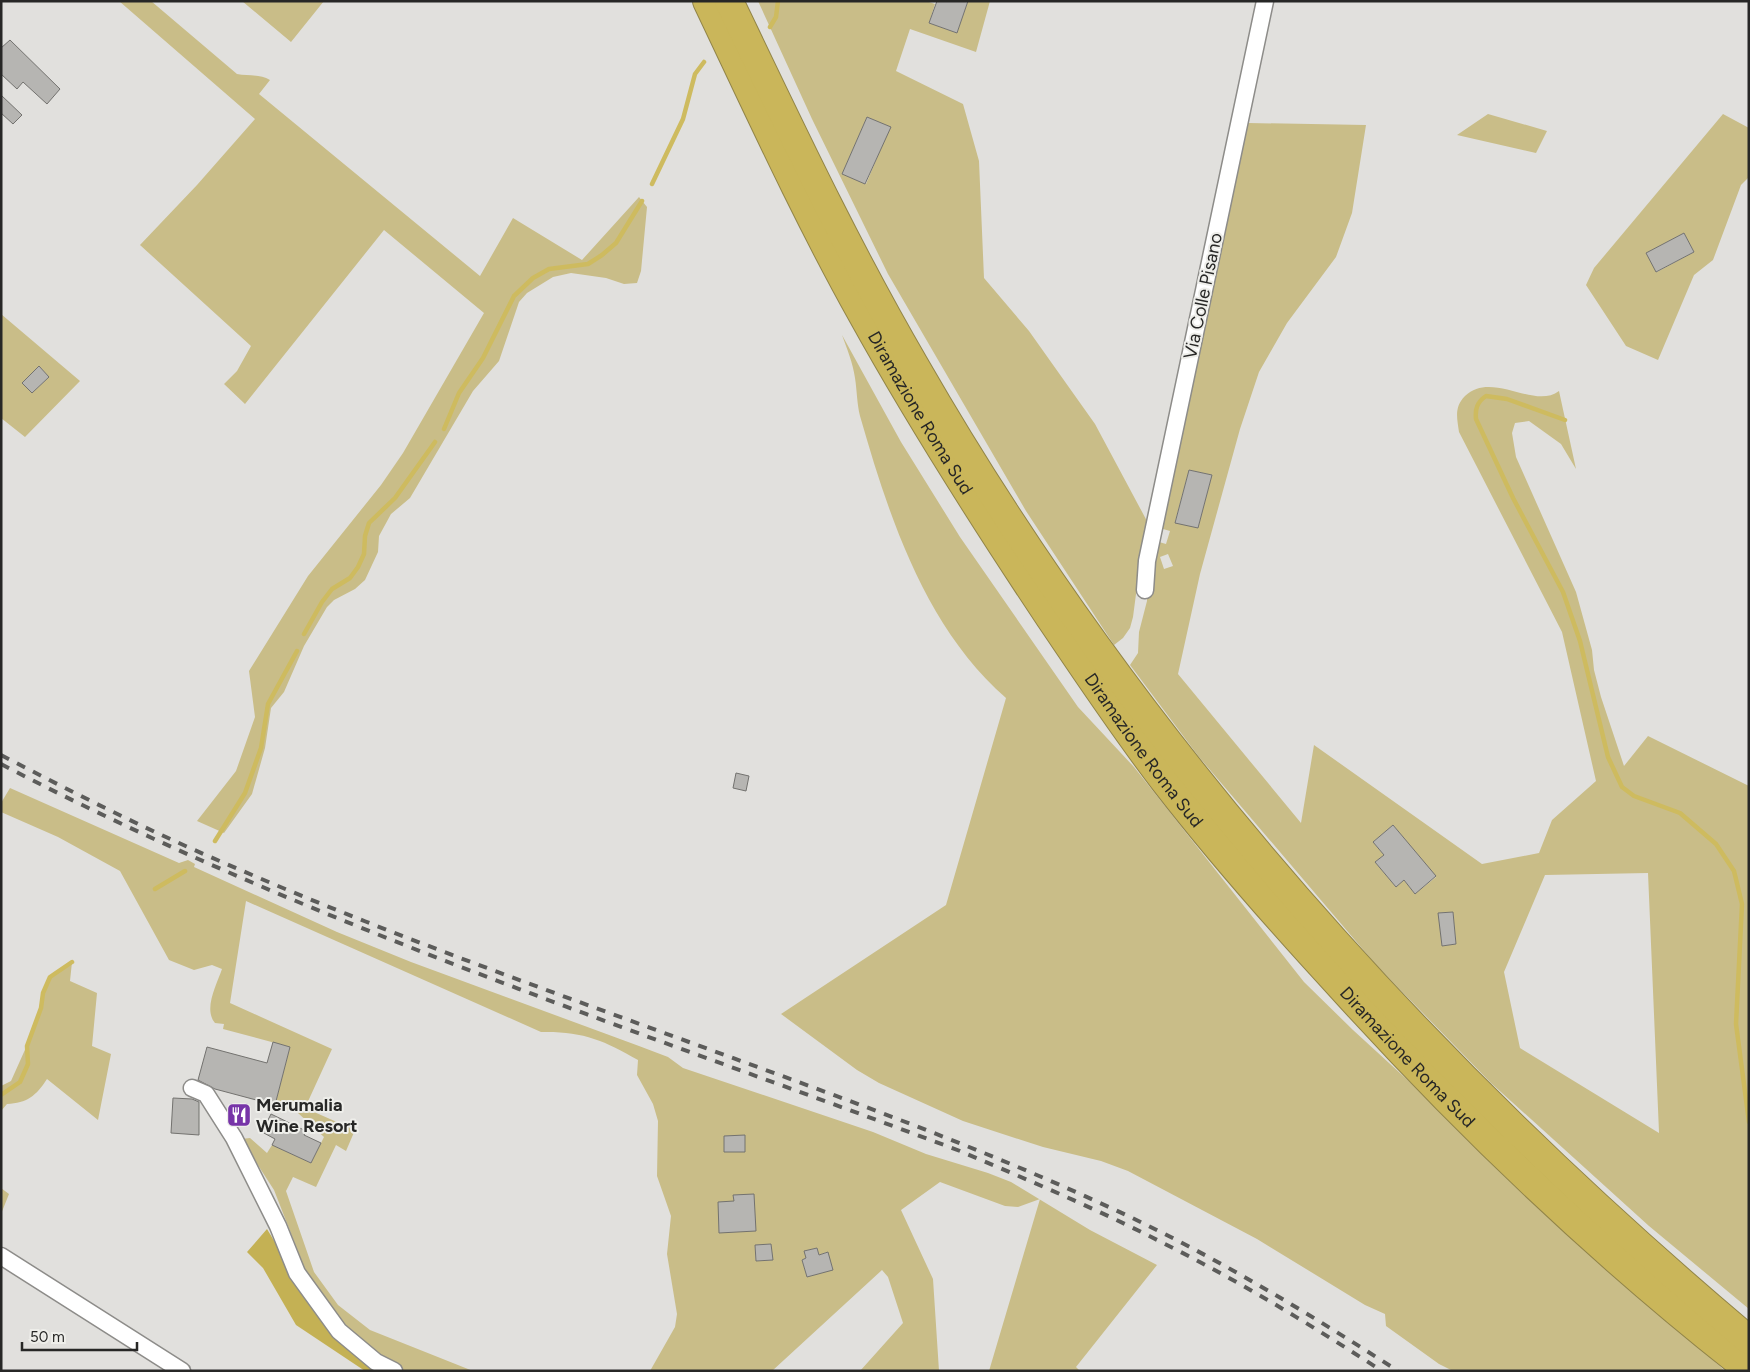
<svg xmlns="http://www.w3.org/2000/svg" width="1750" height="1372" viewBox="0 0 1750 1372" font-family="Figtree,sans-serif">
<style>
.green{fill:#c9bd88;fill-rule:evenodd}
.forest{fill:#c4b154}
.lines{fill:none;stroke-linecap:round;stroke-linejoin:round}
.stream{stroke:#cebb5f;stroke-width:4.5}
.building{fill:#b6b5b2;stroke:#73726f}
.minor-casing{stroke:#8d8c89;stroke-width:19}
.motorway-casing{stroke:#918448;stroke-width:30}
.minor{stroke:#fff;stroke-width:16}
.motorway{stroke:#cab65a;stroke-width:28}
.rail{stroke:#5c5c5a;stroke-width:4;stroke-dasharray:9 9;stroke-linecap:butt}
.labels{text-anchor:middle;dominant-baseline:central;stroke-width:4;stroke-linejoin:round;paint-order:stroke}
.street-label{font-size:18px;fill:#272726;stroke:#eeeeea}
.poi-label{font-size:18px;font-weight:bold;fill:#272726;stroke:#eeeeea;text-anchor:start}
</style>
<rect width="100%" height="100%" fill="#e1e0dd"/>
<!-- green -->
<path class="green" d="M 119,1 L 151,1 L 237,74 C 248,76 260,74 270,80 L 259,94 L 480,276 L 513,218 L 582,260 L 639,197 L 647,207 L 641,271 L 637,283 L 624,284 L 606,278 L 571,273 L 553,277 L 527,293 L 519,302 L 499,361 L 473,391 L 410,498 L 391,514 L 379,536 L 378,552 L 365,580 L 355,589 L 334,600 L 327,607 L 304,646 L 284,692 L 271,708 L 265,748 L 252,794 L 224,833 L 197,821 L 236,771 L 255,717 L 249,671 L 308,576 L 381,485 L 403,453 L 484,313 L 384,230 L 245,404 L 224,384 L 237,371 L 251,346 L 140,245 L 197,185 L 255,119 Z
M 242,1 L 324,1 L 291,42 Z
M 758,1 L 926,1 L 935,4 L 929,23 L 957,33 L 968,1 L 990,1 L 976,52 L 910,29 L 896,71 L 963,104 L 979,161 L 984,278 L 1029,331 L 1095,424 L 1148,523 L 1141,556 L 1133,617 L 1130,628 L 1123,638 L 1114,645 L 1026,511 L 888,274 L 812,119 ZM 867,117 L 890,127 L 866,184 L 842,174 Z
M 1488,114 L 1547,131 L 1536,153 L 1457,135 Z
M 1723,114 L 1749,128 L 1749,177 L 1741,185 L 1713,260 L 1694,275 L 1658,360 L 1626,346 L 1586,285 L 1594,268 ZM 1684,233 L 1694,252 L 1657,272 L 1647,253 Z
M 1248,123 L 1366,125 L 1352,213 L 1336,257 L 1287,323 L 1259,372 L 1240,429 L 1200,574 L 1178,674 L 1301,823 L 1314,745 L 1482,864 L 1539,853 L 1552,820 L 1596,781 L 1562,632 L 1459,432 C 1457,418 1454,407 1465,396 C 1492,370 1534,410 1559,391 L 1576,469 L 1561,444 L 1529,421 L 1515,423 L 1512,433 L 1516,457 L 1576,592 L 1592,650 L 1594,670 L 1601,697 L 1624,766 L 1648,736 L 1749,786 L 1749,1309 L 1649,1226 L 1491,1083 L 1377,966 L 1199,757 L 1130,665 L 1138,653 L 1139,632 L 1147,601 L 1147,584 L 1209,289 ZM 1189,470 L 1212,475 L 1198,528 L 1175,522 ZM 1163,529 L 1170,531 L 1166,544 L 1159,542 ZM 1168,554 L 1173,566 L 1164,569 L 1160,557 ZM 1393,825 L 1436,877 L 1415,894 L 1404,880 L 1396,887 L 1375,862 L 1384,855 L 1373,842 ZM 1648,873 L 1659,1132 L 1659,1133 L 1520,1048 L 1504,972 L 1545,875 ZM 1453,912 L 1456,944 L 1442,946 L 1439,913 Z
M 1,314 L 80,381 L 25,437 L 1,418 ZM 39,366 L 49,377 L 32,393 L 22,383 Z
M 842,335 L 901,442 L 960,537 L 1078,707 L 1134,767 L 1304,982 L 1353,1030 L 1725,1371 L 1453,1371 L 1439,1364 L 1386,1326 L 1385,1314 L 1365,1305 L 1257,1239 L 1128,1171 L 1101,1161 L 1043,1147 L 963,1121 L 879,1083 L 857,1070 L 781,1014 L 946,905 L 1006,698 C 925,627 889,517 860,416 C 857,404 857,391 855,378 C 853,363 847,349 842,335 Z
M 10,788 L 179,863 L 188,860 L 195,864 L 194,867 L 337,932 L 411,962 L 639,1046 L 668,1057 L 683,1068 L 873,1132 L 926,1154 L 988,1173 L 1011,1182 L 1090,1230 L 1157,1265 L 1076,1367 L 1080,1371 L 989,1371 L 1040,1199 L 1018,1207 L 1005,1206 L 940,1182 L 901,1210 L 933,1279 L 939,1371 L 860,1371 L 903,1323 L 888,1277 L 882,1270 L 772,1371 L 650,1371 L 675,1327 L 677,1314 L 667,1254 L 671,1216 L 657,1176 L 658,1121 L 653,1104 L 637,1075 L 638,1060 C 604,1040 581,1031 541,1032 L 246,901 L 230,1003 L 332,1049 L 305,1108 L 355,1130 L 346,1151 L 336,1145 L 316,1187 L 293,1177 L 286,1191 L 314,1272 L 338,1305 L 370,1330 L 473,1371 L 403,1371 L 368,1350 L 336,1318 L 310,1282 L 274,1190 L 241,1139 L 250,1138 L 267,1153 L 272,1145 L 311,1163 L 324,1137 L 298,1113 L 275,1105 L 290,1047 L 223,1029 L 224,1024 L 215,1023 C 203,1009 217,984 222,969 L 212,965 L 194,970 L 169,960 L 120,871 L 58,837 L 1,812 L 1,803 ZM 771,1244 L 772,1260 L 756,1261 L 755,1246 ZM 817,1248 L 819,1255 L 827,1252 L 833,1269 L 807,1277 L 802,1260 L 806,1258 L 805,1251 Z
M 72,962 L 70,981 L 97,993 L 92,1046 L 111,1054 L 98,1120 L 47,1079 C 36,1096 27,1103 7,1104 L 1,1111 L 1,1086 L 11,1081 L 28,1043 L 41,1008 L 43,993 L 50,977 Z
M 1,1188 L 9,1194 L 1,1214 Z"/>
<!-- forest -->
<path class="forest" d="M 267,1229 L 324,1324 L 386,1371 L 365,1371 L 296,1325 L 263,1268 L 247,1252 Z"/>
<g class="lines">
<!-- stream -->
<path class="stream" d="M 770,27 L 776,17 L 778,1
M 652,184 L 683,119 L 695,74 L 704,62
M 1565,420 L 1507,399 L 1486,396 C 1477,402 1475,409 1476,419 L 1513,498 L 1563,592 L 1580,641 L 1608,757 L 1622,787 L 1634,796 L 1680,813 L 1716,844 L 1734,871 L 1742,904 L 1736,1024 L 1749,1122
M 444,429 L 459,393 L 483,358 L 514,296 L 533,278 L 549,269 L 588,264 L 602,255 L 616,243 L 642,201
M 304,634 L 322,602 L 332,589 L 350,578 L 358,567 L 364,554 L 365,536 L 369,523 L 395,498 L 435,442
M 215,841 L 245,793 L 261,748 L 268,704 L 297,651
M 155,889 L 185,871
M 1,1095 L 20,1082 L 28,1064 L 27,1046 L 41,1008 L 43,993 L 50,977 L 72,962"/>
</g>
<!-- building -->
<path class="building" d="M 937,1 L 968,1 L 957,33 L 929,23 Z
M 10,40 L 60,89 L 47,104 L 23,82 L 17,89 L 1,74 L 1,48 Z
M 1,95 L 22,115 L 13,124 L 1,113 Z
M 867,117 L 891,127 L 865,184 L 842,174 Z
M 1684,233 L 1694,252 L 1656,272 L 1646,253 Z
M 39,366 L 49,377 L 32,393 L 22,383 Z
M 1189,470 L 1212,475 L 1198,528 L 1175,523 Z
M 736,773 L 749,776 L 746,791 L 733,788 Z
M 1393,825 L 1436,876 L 1415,894 L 1404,880 L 1396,887 L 1375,862 L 1384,855 L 1373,842 Z
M 1453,912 L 1456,944 L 1442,946 L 1438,913 Z
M 273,1042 L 290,1047 L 275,1105 L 215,1089 L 198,1080 L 207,1047 L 267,1063 Z
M 173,1098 L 192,1099 L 199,1102 L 199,1135 L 171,1133 Z
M 271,1114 L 306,1131 L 304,1135 L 321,1143 L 311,1163 L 272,1145 L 275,1139 L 262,1132 Z
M 745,1135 L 745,1152 L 724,1152 L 724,1136 Z
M 754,1194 L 756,1231 L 719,1233 L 718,1202 L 734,1201 L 733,1195 Z
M 771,1244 L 773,1260 L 756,1261 L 755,1245 Z
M 817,1248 L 819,1255 L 828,1252 L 833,1270 L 807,1277 L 802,1260 L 806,1258 L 804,1251 Z"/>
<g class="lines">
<defs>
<path id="minor" d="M 1145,590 L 1147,561 L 1265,1
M 192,1088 L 206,1094 L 234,1138 L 278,1226 L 297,1273 L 339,1331 L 376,1362 L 394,1371
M 1,1256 L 182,1371"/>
<g id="motorway">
<path id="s1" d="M 707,1 C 757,106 805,212 862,314 C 920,419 984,519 1050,618 C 1088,674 1125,730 1166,783 C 1221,854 1281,922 1342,988 C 1467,1126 1602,1255 1749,1370"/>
<path d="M 729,1 C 788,124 846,248 915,366 C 1130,740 1420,1063 1749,1340"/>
</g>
</defs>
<!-- minor casing -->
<use href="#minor" class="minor-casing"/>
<!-- motorway casing -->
<use href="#motorway" class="motorway-casing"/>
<!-- minor -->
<use href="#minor" class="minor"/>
<!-- motorway -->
<use href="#motorway" class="motorway"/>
<!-- rail -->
<path class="rail" d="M 1,755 C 74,793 147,830 222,862 C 375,929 533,985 689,1042 C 831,1094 973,1144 1111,1208 C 1211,1254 1305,1311 1398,1371
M 1,764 C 307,924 638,1030 960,1151 C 1028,1180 1097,1209 1163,1243 C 1239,1281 1311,1325 1382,1371"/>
</g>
<!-- icons -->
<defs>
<symbol id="restaurant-square" viewBox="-11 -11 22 22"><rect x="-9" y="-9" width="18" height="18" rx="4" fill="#7734a8" stroke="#eeeeea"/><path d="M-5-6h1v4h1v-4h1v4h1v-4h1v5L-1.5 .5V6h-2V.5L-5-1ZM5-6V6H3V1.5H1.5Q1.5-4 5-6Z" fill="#fff"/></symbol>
</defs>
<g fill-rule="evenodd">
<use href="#restaurant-square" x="225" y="1101" width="28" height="28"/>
</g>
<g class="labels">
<!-- street labels -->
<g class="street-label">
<text transform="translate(1203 296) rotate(-78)">Via Colle Pisano</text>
<text stroke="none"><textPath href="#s1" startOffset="464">Diramazione Roma Sud</textPath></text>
<text stroke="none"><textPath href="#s1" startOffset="869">Diramazione Roma Sud</textPath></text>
<text stroke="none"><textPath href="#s1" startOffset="1274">Diramazione Roma Sud</textPath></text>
</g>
<!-- poi labels -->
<g class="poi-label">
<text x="256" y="1105">Merumalia<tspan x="256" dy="21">Wine Resort</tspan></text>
</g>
</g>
<!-- border -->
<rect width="1750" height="1372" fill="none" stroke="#272726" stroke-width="5"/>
<!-- scale -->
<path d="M22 1342v8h115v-8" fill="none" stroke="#272726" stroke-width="2.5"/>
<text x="30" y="1342" font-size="15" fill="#272726" stroke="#eeeeea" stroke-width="4" paint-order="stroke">50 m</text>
</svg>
